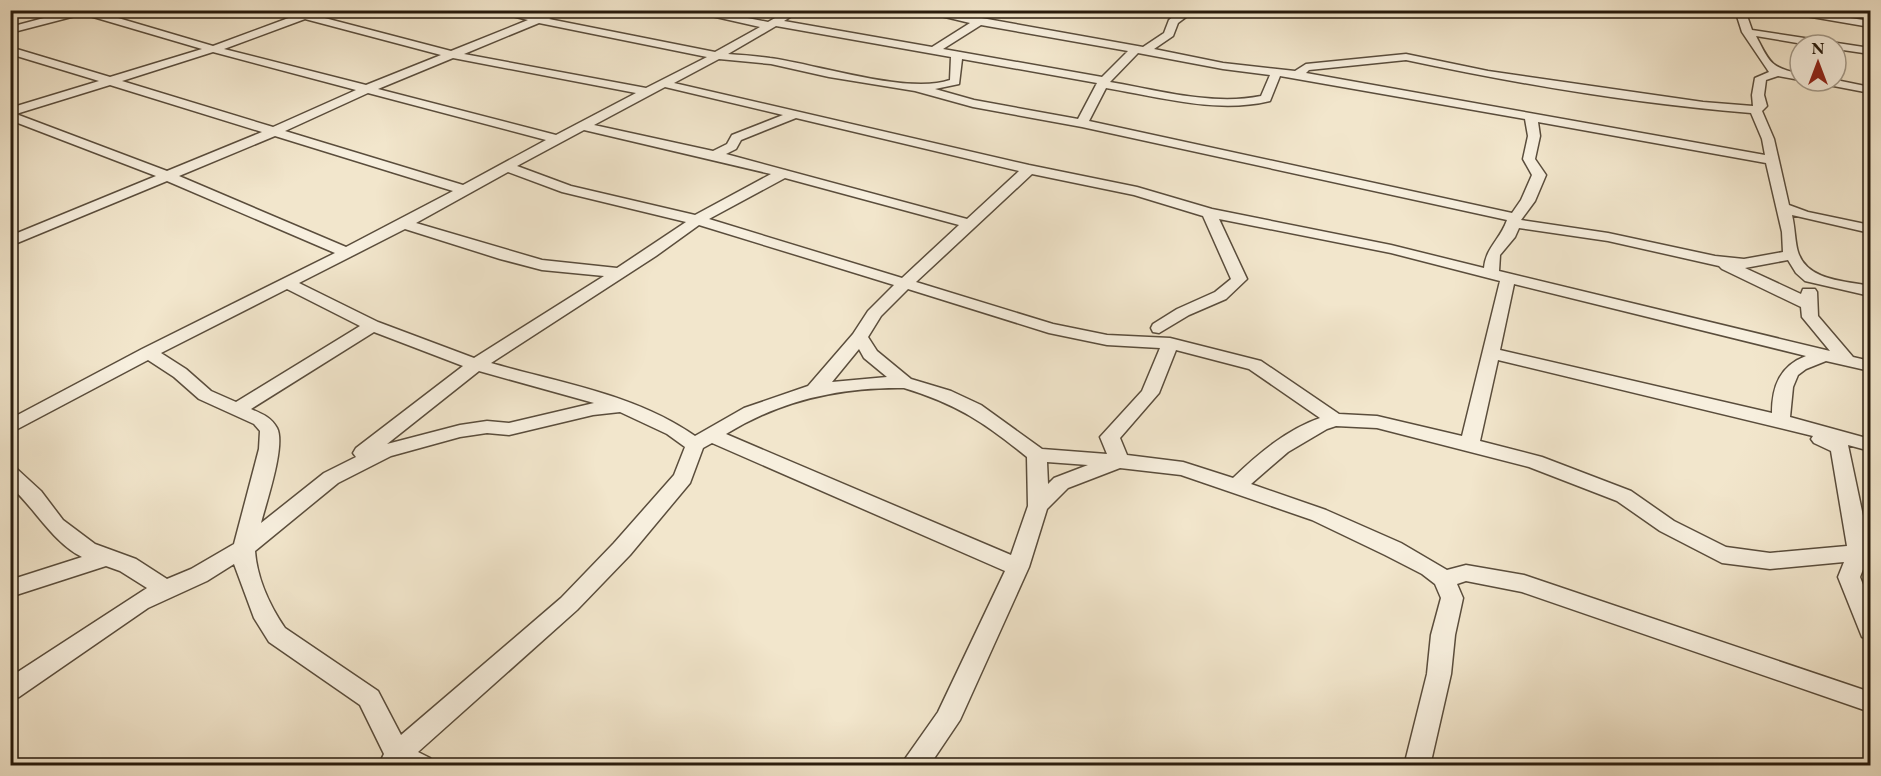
<svg xmlns="http://www.w3.org/2000/svg" width="1881" height="776" viewBox="0 0 1881 776" font-family="'EB Garamond',serif">
<style>
.lines{fill:none;stroke-linecap:round;stroke-linejoin:round}
.minor-casing{stroke:#5a4d3c;stroke-width:3}
.minor{fill:#f7efde;fill-rule:evenodd}
</style>
<rect width="100%" height="100%" fill="#f2e6cc"/>
<filter id="stains"><feTurbulence type="fractalNoise" baseFrequency=".00333" numOctaves="4"/><feColorMatrix values="0 0 0 0 .2 0 0 0 0 .09 0 0 0 0 .02 0 0 0 .5 -.17"/></filter>
<radialGradient id="worn" r=".72"><stop offset=".6" stop-color="#630" stop-opacity="0"/><stop offset="1" stop-color="#630" stop-opacity=".3"/></radialGradient>
<g class="lines">
<defs>
<path id="minor" d="M 74,10 L 91,10 L 213,46 L 294,16 L 277,10 L 294,10 L 451,51 L 528,20 L 488,10 L 509,10 L 538,16 L 552,10 L 566,10 L 549,19 L 715,52 L 760,27 L 685,10 L 707,10 L 768,22 L 789,10 L 801,10 L 784,21 L 932,47 L 970,23 L 916,10 L 937,10 L 1143,47 L 1164,33 L 1169,20 L 1181,10 L 1191,10 L 1190,14 L 1178,23 L 1173,36 L 1154,49 L 1223,63 L 1295,71 L 1306,64 L 1406,54 L 1488,71 L 1703,102 L 1753,106 L 1752,95 L 1755,78 L 1769,72 L 1742,32 L 1735,10 L 1745,10 L 1752,30 L 1870,48 L 1870,54 L 1836,49 L 1836,45 L 1809,45 L 1756,36 C 1770,63 1770,67 1800,74 L 1800,80 L 1778,76 L 1766,80 L 1764,95 L 1767,106 L 1762,111 L 1774,139 L 1789,205 L 1808,212 L 1870,225 L 1870,233 L 1792,215 C 1795,227 1795,243 1798,252 C 1807,281 1846,281 1870,286 L 1870,296 L 1805,281 L 1796,273 L 1788,260 L 1745,268 L 1801,294 L 1803,289 L 1815,289 L 1817,292 L 1818,316 L 1853,357 L 1870,361 L 1870,371 L 1826,361 L 1806,369 L 1798,375 L 1793,387 L 1790,417 L 1870,439 L 1870,451 L 1848,445 L 1870,549 L 1870,565 L 1865,564 L 1860,577 L 1870,603 L 1870,639 L 1862,637 L 1838,577 L 1844,562 L 1770,569 L 1722,563 L 1660,531 L 1617,501 L 1529,467 L 1377,428 L 1336,426 L 1327,429 L 1288,452 L 1251,484 L 1326,510 L 1401,543 L 1447,570 L 1466,565 L 1524,575 L 1870,692 L 1870,712 L 1522,592 L 1466,581 L 1457,584 L 1463,598 L 1455,635 L 1451,674 L 1430,766 L 1404,766 L 1427,674 L 1431,635 L 1441,598 L 1435,584 L 1422,574 L 1385,555 L 1312,520 L 1181,475 L 1120,468 L 1068,488 L 1047,509 L 1029,567 L 960,720 L 929,766 L 900,766 L 938,712 L 1005,571 L 712,443 L 703,448 L 690,483 L 630,555 L 577,610 L 418,752 L 430,758 L 434,766 L 378,766 L 384,754 L 360,705 L 269,642 L 254,618 L 234,564 L 207,581 L 148,608 L 19,697 L 10,700 L 10,677 L 147,588 L 120,571 L 106,566 L 10,597 L 10,580 L 82,557 C 52,542 35,508 10,486 L 10,467 L 17,469 L 41,491 L 63,520 L 95,544 L 136,559 L 167,579 L 191,569 L 234,544 L 259,449 L 260,431 L 254,424 L 199,399 L 174,377 L 148,360 L 10,433 L 10,419 L 142,349 L 335,253 L 167,181 L 10,246 L 10,236 L 156,176 L 10,120 L 10,108 L 99,81 L 10,54 L 10,47 L 110,77 L 202,49 L 83,14 L 10,33 L 10,27 ZM 305,19 L 441,55 L 366,85 L 224,49 ZM 539,23 L 707,57 L 646,88 L 464,54 ZM 981,25 L 1128,51 L 1102,77 L 943,49 ZM 776,26 L 951,57 L 950,80 C 908,95 816,64 770,58 C 757,56 742,55 728,54 ZM 213,52 L 356,90 L 273,127 L 122,81 ZM 1138,53 L 1223,69 L 1270,75 L 1261,96 C 1212,106 1158,90 1110,82 ZM 453,58 L 636,93 L 556,135 L 378,89 ZM 719,59 L 771,64 L 829,77 L 915,91 L 973,107 L 1082,127 L 1507,220 C 1500,240 1486,247 1484,268 L 1391,245 L 1212,209 L 1137,187 L 1029,165 L 674,83 ZM 962,59 L 1097,83 L 1078,119 L 974,100 L 935,89 L 959,84 ZM 1406,60 C 1519,84 1636,104 1751,113 L 1762,139 L 1765,155 L 1306,73 L 1309,70 ZM 1280,76 L 1525,119 L 1528,136 L 1523,159 L 1532,175 L 1521,200 L 1512,213 L 1089,121 L 1106,88 C 1159,97 1217,114 1270,101 ZM 110,85 L 262,132 L 167,171 L 16,114 ZM 665,87 L 783,115 L 732,135 L 727,144 L 713,151 L 594,125 ZM 368,93 L 546,140 L 463,185 L 285,131 ZM 796,118 L 1019,171 L 967,219 L 726,154 L 736,149 L 741,140 ZM 1538,122 L 1766,163 L 1782,232 L 1783,252 L 1744,259 L 1715,256 L 1608,233 L 1521,220 L 1535,201 L 1546,175 L 1535,159 L 1540,136 ZM 584,130 L 771,174 L 695,215 L 571,186 L 517,166 ZM 275,136 L 453,191 L 346,247 L 179,176 ZM 508,172 L 562,192 L 686,222 L 617,268 L 542,260 L 416,223 ZM 1032,174 L 1134,195 L 1203,216 L 1231,279 L 1215,292 L 1177,309 L 1153,324 L 1151,328 L 1153,332 L 1159,333 L 1189,315 L 1226,299 L 1247,279 L 1219,219 L 1391,253 L 1500,281 L 1462,436 L 1377,416 L 1339,414 L 1261,361 L 1170,338 L 1107,335 L 1053,324 L 916,282 ZM 785,178 L 959,225 L 902,278 L 709,219 ZM 699,225 L 894,285 L 868,311 L 853,334 L 808,386 L 744,408 L 695,436 C 635,394 560,383 491,363 L 656,256 ZM 1519,228 L 1608,241 L 1719,266 L 1722,269 L 1801,307 L 1802,317 L 1830,351 L 1499,271 L 1500,255 L 1515,237 ZM 405,229 L 500,259 L 542,270 L 604,276 L 474,358 L 378,322 L 299,283 ZM 1514,284 L 1806,356 C 1780,366 1772,386 1772,413 L 1500,350 ZM 287,289 L 360,326 L 236,402 L 211,391 L 186,369 L 161,353 ZM 908,289 L 1049,333 L 1107,345 L 1160,348 L 1142,391 L 1100,437 L 1107,454 L 1042,449 L 981,405 L 951,391 L 911,379 L 877,351 L 868,337 L 881,316 ZM 374,332 L 463,366 L 356,448 L 353,453 L 356,457 L 324,473 L 261,523 C 266,503 286,445 277,428 C 271,417 262,414 251,409 ZM 859,349 L 864,358 L 887,377 L 832,382 ZM 1176,350 L 1249,369 L 1320,418 C 1286,430 1258,454 1233,478 L 1183,462 L 1127,455 L 1120,438 L 1159,393 ZM 1498,360 L 1813,436 L 1811,439 L 1814,443 L 1831,451 L 1847,546 L 1770,553 L 1726,547 L 1674,521 L 1631,491 L 1542,457 L 1480,441 ZM 479,371 L 594,403 L 509,423 L 487,421 L 460,425 L 387,444 ZM 904,388 C 957,404 985,423 1027,457 L 1028,506 L 1011,555 L 726,434 C 781,400 840,387 904,388 ZM 620,412 L 667,434 L 685,447 L 674,475 L 614,543 L 561,598 L 401,735 L 378,691 L 285,628 C 270,606 257,578 255,551 L 338,483 L 391,456 L 460,437 L 487,433 L 509,435 L 593,415 ZM 1047,462 L 1088,465 L 1054,478 L 1048,484 Z
M 1620,10 L 1630,10 L 1630,11 L 1625,14 Z
M 1771,10 L 1798,10 L 1870,21 L 1870,27 Z
M 1836,80 L 1870,87 L 1870,93 L 1823,84 L 1817,81 Z"/>
</defs>
<!-- minor casing -->
<use href="#minor" class="minor-casing"/>
<!-- minor -->
<use href="#minor" class="minor"/>
</g>
<!-- margin -->
<rect width="1881" height="776" fill="none" stroke="#f2e6cc" stroke-width="36"/>
<rect x="12" y="12" width="1857" height="752" fill="none" stroke="#271a0c" stroke-width="3"/>
<rect x="18" y="18" width="1845" height="740" fill="none" stroke="#271a0c" stroke-width="1.5"/>
<!-- north arrow -->
<g transform="translate(1818 63)"><circle r="28" fill="#f7efde" stroke="#a49a8a" stroke-width="1.5"/>
<path d="M0-4.5L10 22L0 15L-10 22Z" fill="#8f2418"/>
<text y="-9" font-size="16" font-weight="bold" text-anchor="middle" fill="#271a0c">N</text>
</g>
<rect width="100%" height="100%" filter="url(#stains)"/>
<rect width="100%" height="100%" fill="url(#worn)"/>
</svg>
